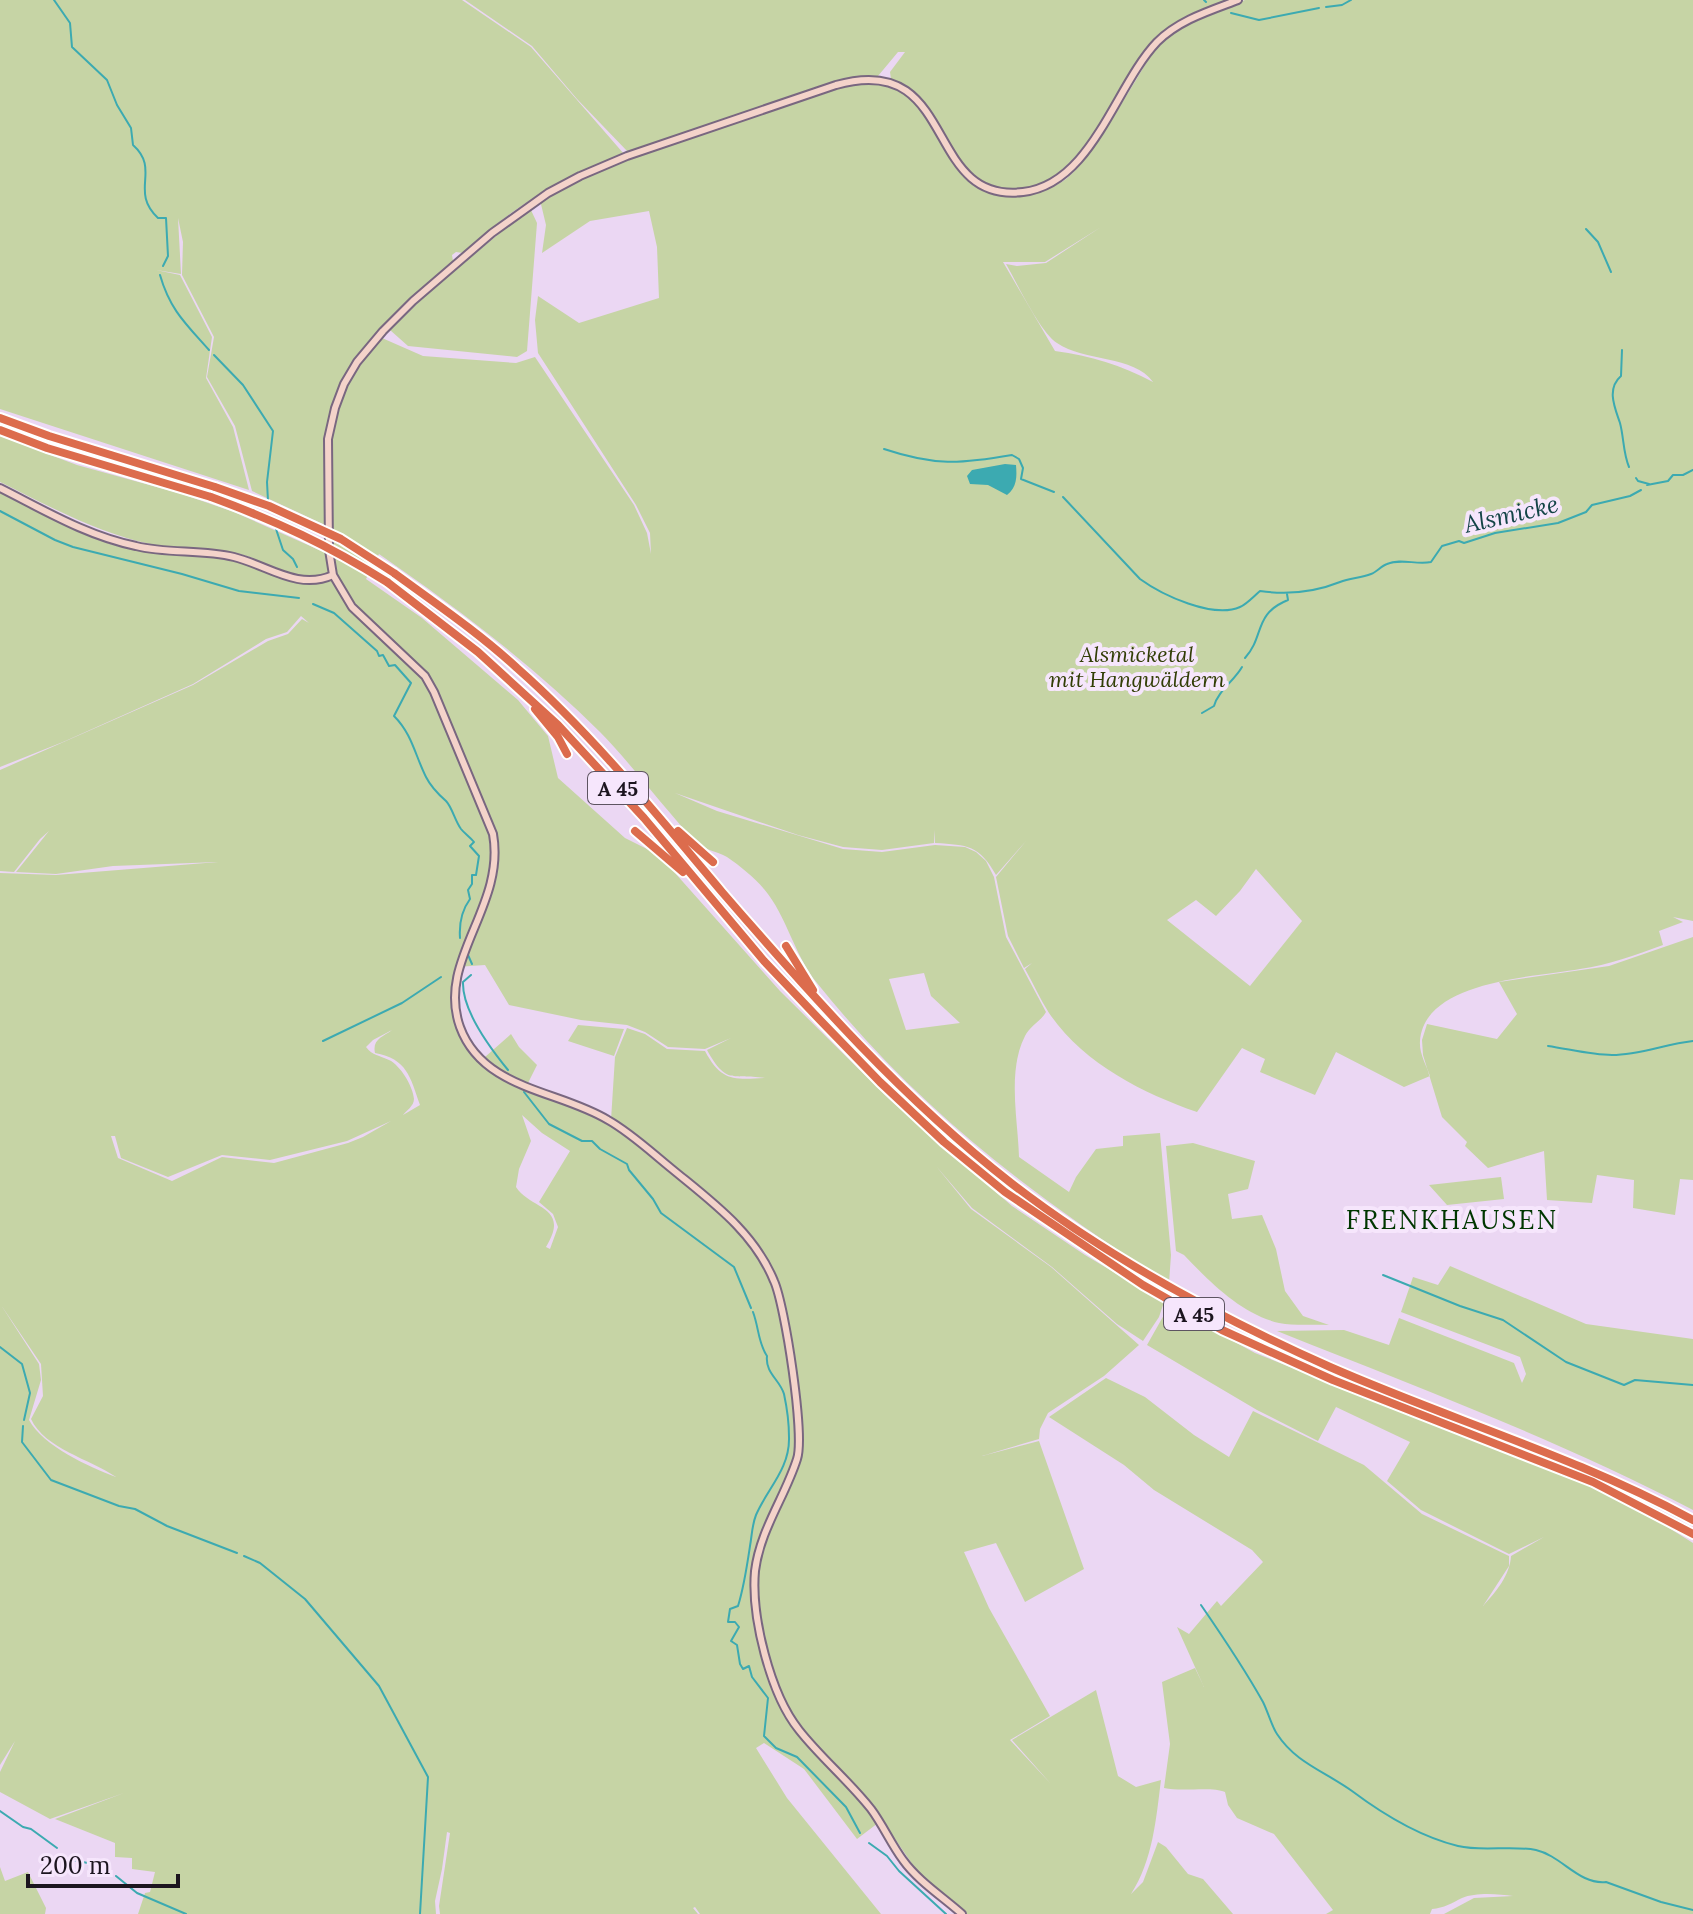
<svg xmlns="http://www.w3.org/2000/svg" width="1693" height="1914" viewBox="0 0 1693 1914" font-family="Lora,serif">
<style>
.green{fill:#c6d4a5;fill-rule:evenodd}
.water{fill:#3caab1}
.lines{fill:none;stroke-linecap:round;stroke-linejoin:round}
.stream{stroke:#3caab1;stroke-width:2}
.secondary-casing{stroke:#796780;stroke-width:10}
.highway-casing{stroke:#fff;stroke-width:12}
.secondary{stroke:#f4d3ca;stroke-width:6}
.highway{stroke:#dc6c4d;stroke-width:8}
.highway-bridge-casing{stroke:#fff;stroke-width:12;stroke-linecap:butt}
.highway-bridge{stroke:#dc6c4d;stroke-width:8}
.labels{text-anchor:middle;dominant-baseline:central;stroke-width:8;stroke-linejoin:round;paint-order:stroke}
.shield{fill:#f6e6fc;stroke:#5d5461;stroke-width:2}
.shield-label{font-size:20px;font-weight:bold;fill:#1c151f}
.park-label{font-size:22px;font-style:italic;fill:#323e06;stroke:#f6e6fc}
.water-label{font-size:24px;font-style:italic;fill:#134447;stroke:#f6e6fc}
.quarter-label{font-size:26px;letter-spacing:2px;fill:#003700;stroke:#f6e6fc}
</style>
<rect width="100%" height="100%" fill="#ebd7f3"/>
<!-- green -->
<path class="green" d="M 0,0 L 462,0 L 531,47 L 624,154 C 559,180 514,205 463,253 L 456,252 L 452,255 L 453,261 L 372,337 L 378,342 L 382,338 L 423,356 L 516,363 L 535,357 L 634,505 L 647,533 L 651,554 L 650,533 L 636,505 L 538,353 L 535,320 L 538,296 L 579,323 L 659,298 L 657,247 L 649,211 L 590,221 L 542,253 L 546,225 L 540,200 C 603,166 670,145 738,122 C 769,111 802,96 835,88 C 857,82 879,81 900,91 C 952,113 937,203 1020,195 C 1035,194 1054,188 1066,179 C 1090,160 1119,107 1136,80 C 1145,65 1154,48 1168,36 C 1190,18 1218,10 1245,0 L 1693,0 L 1693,921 L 1673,917 L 1683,922 L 1659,931 L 1663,945 C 1635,955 1609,965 1580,969 C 1537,977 1424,980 1420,1041 C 1419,1053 1426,1065 1430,1076 L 1404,1087 L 1336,1052 L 1315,1095 L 1260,1072 L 1265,1059 L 1242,1048 L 1197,1112 C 1142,1093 1083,1063 1049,1013 C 1040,999 1033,983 1025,969 L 1032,963 L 1024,968 L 1008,936 L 996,877 L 1026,841 L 996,875 C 979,845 968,845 935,843 L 935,830 L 934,843 L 882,850 L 843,847 L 798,835 L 675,793 L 717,811 L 843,849 L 882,852 L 935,845 L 965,847 L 976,852 L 986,861 L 994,877 L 1006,937 L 1046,1012 C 1041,1021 1030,1026 1025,1036 C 1007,1071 1018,1120 1019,1157 L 1069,1192 L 1076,1177 L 1096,1149 L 1123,1146 L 1123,1136 L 1160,1133 L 1171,1255 L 1169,1283 C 1033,1197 918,1109 817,983 C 794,955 787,916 764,889 C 754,877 740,866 727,857 C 717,851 703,850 695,841 C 662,806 634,767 600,732 C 533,665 457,608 379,554 L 366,579 L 422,618 L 518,700 L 548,736 L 558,778 L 625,838 L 659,855 L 780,991 L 889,1099 L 1012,1206 L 1085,1255 L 1164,1302 L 1159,1317 L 1143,1341 L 1117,1324 L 1052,1267 L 972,1208 L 936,1166 L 971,1209 L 1051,1267 L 1139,1345 L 1104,1376 L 1048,1413 L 1040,1429 L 1039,1439 L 982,1456 L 1039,1441 L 1084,1569 L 1025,1602 L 996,1543 L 964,1552 L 989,1608 L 1050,1716 L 1010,1740 L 1051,1784 L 1012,1740 L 1096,1690 L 1118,1776 L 1136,1787 L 1161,1780 C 1156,1819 1153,1860 1131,1894 L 1143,1882 L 1158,1842 L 1166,1847 L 1188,1874 L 1203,1879 L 1233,1914 L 966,1914 L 919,1874 L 882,1820 L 857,1839 L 804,1769 L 764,1743 L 756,1748 L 787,1798 L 881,1914 L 700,1914 L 695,1907 L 693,1908 L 698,1914 L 440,1914 L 439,1906 L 450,1833 L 447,1832 L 442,1869 L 435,1901 L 436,1914 L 138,1914 L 145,1893 L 150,1892 L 155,1872 L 132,1869 L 132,1858 L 115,1857 L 115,1843 L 55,1819 L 124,1793 L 50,1819 L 0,1792 L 0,1772 L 15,1741 L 0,1765 L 0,873 L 56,875 L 218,862 L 113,866 L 56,874 L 16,872 L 49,831 L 40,839 L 14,872 L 0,871 L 0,770 L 193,685 L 268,641 L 288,634 L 302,619 L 309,623 L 301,616 L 287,632 L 266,639 L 193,684 L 63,742 L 0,767 L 0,491 C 43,512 88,542 135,550 C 174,557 213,554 251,564 L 253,558 C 221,547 188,552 155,545 C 99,534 51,507 0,482 L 0,436 L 77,465 L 182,494 L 234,512 L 326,553 L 325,525 L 252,491 L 235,426 L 207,377 L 214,337 L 182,275 L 183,242 L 178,218 L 181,274 L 156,270 L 180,275 L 212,337 L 206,378 L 233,427 L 249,490 L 0,409 ZM 1101,227 L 1046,263 L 1017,266 L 1006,264 C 1017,283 1040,332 1057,343 C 1084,362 1134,355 1153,382 C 1121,365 1091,356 1055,351 L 1003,262 L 1045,262 ZM 1256,869 L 1302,921 L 1250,986 L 1167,920 L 1196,900 L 1216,916 L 1240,891 ZM 485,965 L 509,1005 L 581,1020 L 627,1025 L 645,1032 L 668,1047 L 705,1049 L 731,1038 L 707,1050 C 727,1086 732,1073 765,1078 C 733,1080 721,1081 705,1051 L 667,1049 L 645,1034 L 627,1028 L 615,1057 L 611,1120 L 695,1190 C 667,1168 639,1140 608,1123 C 534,1081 434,1085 456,967 ZM 924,973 L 931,996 L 960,1023 L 906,1030 L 889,979 ZM 392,1030 C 383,1037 372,1039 375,1053 C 407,1059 410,1076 420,1105 L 403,1115 C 406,1111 414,1106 414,1099 C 413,1086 400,1065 389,1060 C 379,1055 373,1056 366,1047 L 373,1040 ZM 522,1115 L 542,1133 L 570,1151 L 539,1202 L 553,1214 L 558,1227 L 550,1249 L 546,1247 C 571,1206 531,1210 516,1187 L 519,1169 L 531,1141 ZM 391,1121 L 363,1137 L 348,1143 L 274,1163 L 222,1157 L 172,1181 L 118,1158 L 111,1136 L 115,1136 L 121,1158 L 168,1177 L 222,1155 L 270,1160 L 347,1141 ZM 1,1305 L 41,1364 L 43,1396 L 31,1419 C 45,1449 90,1459 116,1477 C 89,1467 43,1446 29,1420 L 41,1380 L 39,1364 Z
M 465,0 L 1227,0 C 1204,9 1180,17 1162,33 C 1113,78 1077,219 987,184 C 940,165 948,102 891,79 L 890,72 L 905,52 L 898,52 L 878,76 L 834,82 L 628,152 L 577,99 L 532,46 Z
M 530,208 L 537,223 L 527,351 L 517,357 L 408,346 L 390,330 L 431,290 Z
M 1693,937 L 1693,1180 L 1680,1179 L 1675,1215 L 1633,1208 L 1634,1180 L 1597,1175 L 1592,1203 L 1547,1200 L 1544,1151 L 1488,1168 L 1465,1146 L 1467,1142 L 1442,1117 L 1423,1055 L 1422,1040 L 1427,1024 L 1497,1039 L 1517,1014 L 1499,982 L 1609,966 Z
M 578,1025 L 624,1029 L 614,1056 L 568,1041 Z
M 511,1034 L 519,1047 L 537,1065 L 528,1083 L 504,1073 L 485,1057 Z
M 1193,1143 L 1255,1161 L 1248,1189 L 1228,1194 L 1232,1219 L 1262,1215 L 1276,1249 L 1285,1291 L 1303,1316 L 1329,1325 C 1313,1324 1295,1326 1279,1323 C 1241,1314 1210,1282 1184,1255 L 1176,1251 L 1166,1146 Z
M 1501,1177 L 1504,1199 L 1447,1205 L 1429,1185 Z
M 1450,1266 L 1586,1324 L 1693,1339 L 1693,1510 C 1559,1440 1417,1387 1277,1331 L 1344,1330 L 1389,1345 L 1399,1318 L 1514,1363 L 1522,1383 L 1526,1374 L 1520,1357 L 1401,1312 L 1413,1277 L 1438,1285 Z
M 1169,1306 L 1255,1353 L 1589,1486 L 1658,1521 L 1693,1543 L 1693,1914 L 1444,1914 L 1474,1898 L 1513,1896 C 1499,1894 1476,1892 1462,1898 C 1452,1903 1444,1908 1432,1909 L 1430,1914 L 1326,1914 L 1333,1910 L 1274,1834 L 1237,1818 L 1228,1805 L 1225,1792 C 1212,1786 1183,1792 1164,1788 L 1170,1744 L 1162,1682 L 1195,1668 L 1204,1687 L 1177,1627 L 1189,1634 L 1217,1601 L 1221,1606 L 1263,1562 L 1252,1550 L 1154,1490 L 1124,1465 L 1049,1417 L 1106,1378 L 1145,1397 L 1194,1435 L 1229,1457 L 1253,1411 L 1364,1465 L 1422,1514 L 1509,1556 L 1509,1566 L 1483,1606 C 1496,1592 1510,1575 1511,1556 L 1544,1537 L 1509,1554 L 1421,1510 L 1387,1481 L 1410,1442 L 1336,1407 L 1318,1441 L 1257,1410 L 1147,1345 Z
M 0,1867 L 5,1881 L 28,1872 L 46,1908 L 45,1914 L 0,1914 Z"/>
<!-- water -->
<path class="water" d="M 1005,464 L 1016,465 C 1017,477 1017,487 1007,495 L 988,485 L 970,484 L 967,476 L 972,470 Z"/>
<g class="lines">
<!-- stream -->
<path class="stream" d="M 54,0 L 70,23 L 72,47 L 107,80 L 117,105 L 131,128 L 133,145 C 161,170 129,191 158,218 L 166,218 L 168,256 L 163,266
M 1204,0 L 1206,2
M 1326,7 L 1342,5 L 1351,0
M 1231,13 L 1259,20 L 1319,8
M 1586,229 L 1598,242 L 1611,272
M 160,275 C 170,310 186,324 209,350
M 1622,350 L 1621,376 C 1606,389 1615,408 1620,423 C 1624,438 1623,453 1629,467
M 214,355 L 243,385 L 273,431 L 267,482 L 268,501
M 884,449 C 935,466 960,464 1012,455 L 1019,459 L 1023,468 L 1021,479 L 1054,492
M 1636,478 L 1638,481 L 1649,484
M 1647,485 L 1668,481 L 1673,475 L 1683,475 L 1693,470
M 1063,497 L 1140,579 C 1162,595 1213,619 1240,607 C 1247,604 1254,596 1260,591 C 1288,595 1315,592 1340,582 C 1350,578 1361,578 1371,574 C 1377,572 1381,566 1387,564 C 1401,558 1416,565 1431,562 L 1442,546 L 1459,541 L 1464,543 L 1495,533 L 1558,523 L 1586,512 L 1592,505 L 1630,496 L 1641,490
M 0,511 L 55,540 L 73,547 L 182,574 L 239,591 L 299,598
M 275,526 L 283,550 L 293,559 L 297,567
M 313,604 L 334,613 L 377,651 L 379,656 L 383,655 L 389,666 L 395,665 L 411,683 L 394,716 C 412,734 415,755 426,777 C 431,787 438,794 446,801 C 452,807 455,821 461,829 C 465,834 470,837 474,842 L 470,846 L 479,856 L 476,875 L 472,875 L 472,884 L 468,890 L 470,899 C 462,910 459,924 460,938
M 1245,658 C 1265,636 1253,614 1288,600 L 1287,594
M 1202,713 L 1214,706 C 1218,691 1234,681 1242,667
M 468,955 L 472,964
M 471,975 L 463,982 C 462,1011 490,1048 508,1070
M 323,1041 L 402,1003 L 441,977
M 1548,1046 C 1569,1049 1591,1055 1612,1055 C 1640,1055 1665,1044 1693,1041
M 524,1092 L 549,1124 L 582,1141 L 592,1141 L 600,1149 L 627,1164 L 629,1170 L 653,1199 L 661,1213 L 734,1267 L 751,1308
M 1383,1275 L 1460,1306 L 1503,1320 L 1566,1362 L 1624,1385 L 1635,1380 L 1693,1385
M 753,1312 C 759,1328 758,1343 767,1356 C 765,1373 780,1380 784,1394 C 787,1408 789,1424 789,1437 C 790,1469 767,1489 756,1515 C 752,1525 752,1535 750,1546 C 747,1566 744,1587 738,1606 L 730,1609 L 728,1622 L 735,1622 L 739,1627 L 731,1641 L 737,1645 L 740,1664 L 743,1669 L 749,1666 L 752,1677 L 768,1698 L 764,1736 L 776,1748 L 797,1757 L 846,1807 L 860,1833
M 0,1347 L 22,1364 L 30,1393 L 24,1420
M 23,1426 L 22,1442 L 51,1480 L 119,1506 L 135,1509 L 167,1526 L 237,1553
M 244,1556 L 260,1563 L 305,1599 L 379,1686 L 428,1777 L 420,1914
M 1201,1605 C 1223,1637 1244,1668 1263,1702 C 1268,1712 1272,1727 1277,1734 C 1296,1763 1324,1771 1352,1791 C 1384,1815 1421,1837 1458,1846 C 1483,1852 1510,1845 1536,1850 C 1562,1856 1579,1885 1606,1882 L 1661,1902 L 1693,1910
M 0,1811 L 23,1827 L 31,1829 L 57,1848
M 869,1843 L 887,1856 L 899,1871 L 946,1914
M 71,1860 L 105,1866
M 116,1876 L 137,1893 L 186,1914"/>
<defs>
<path id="secondary" d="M 0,488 C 44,510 87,536 136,546 C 168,554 202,549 234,557 C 267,565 298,591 333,575
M 962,1914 C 943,1897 918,1881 903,1860 C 891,1844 883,1825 871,1809 C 849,1781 821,1758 799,1730 C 770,1694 751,1616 755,1571 C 760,1530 785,1497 797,1459 C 805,1436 785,1305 774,1281 C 754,1232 712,1202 672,1169 C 651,1152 631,1133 608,1120 C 559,1090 483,1090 460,1027 C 436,960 506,907 493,834 L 434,692 L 425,676 L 352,607 L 333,575 L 329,550 L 328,439 L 335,408 L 344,384 L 357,362 L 383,331 L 413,301 L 492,233 L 548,193 L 580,176 L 627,156 L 836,85 C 959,50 922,204 1023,192 C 1092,184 1115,86 1157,42 C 1179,20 1209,11 1238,0"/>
<path id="highway" d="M 0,418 L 49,436 L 215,487
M 0,430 L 47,448 L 211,497
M 394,573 C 435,603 479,633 517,668 C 592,734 658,816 722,892 C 811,995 903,1099 1011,1183 C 1108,1258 1218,1317 1330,1367 C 1451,1420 1577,1457 1693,1520
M 387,582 L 478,652 L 558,725 L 644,818 L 764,961 L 819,1019 L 880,1082 L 944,1142 L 1005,1192 L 1143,1285 L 1222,1330 L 1333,1380 L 1593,1482 L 1693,1534
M 535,709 L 558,737 L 567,754
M 635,831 L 683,872
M 678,831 L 713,862
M 786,946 L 813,990"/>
</defs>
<!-- secondary casing -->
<use href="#secondary" class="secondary-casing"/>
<!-- highway casing -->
<use href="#highway" class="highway-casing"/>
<!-- secondary -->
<use href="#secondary" class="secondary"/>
<!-- highway -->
<use href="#highway" class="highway"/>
<defs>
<path id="highway-bridge" d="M 215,487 L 269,506 L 341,539 L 394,573
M 211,497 C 276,521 328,545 387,582"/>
</defs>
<!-- highway-bridge casing -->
<use href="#highway-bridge" class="highway-bridge-casing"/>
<!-- highway-bridge -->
<use href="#highway-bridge" class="highway-bridge"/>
</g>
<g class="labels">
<!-- shield labels -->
<g class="shield">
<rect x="588" y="772" width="60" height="32" rx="6"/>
<rect x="1164" y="1298" width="60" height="32" rx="6"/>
</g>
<g class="shield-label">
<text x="618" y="788">A 45</text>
<text x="1194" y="1314">A 45</text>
</g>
<!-- park labels -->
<g class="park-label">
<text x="1137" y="654">Alsmicketal<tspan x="1137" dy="25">mit Hangwäldern</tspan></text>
</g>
<!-- water labels -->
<g class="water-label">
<text transform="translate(1511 514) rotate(-13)">Alsmicke</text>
</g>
<!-- quarter labels -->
<g class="quarter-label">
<text x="1452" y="1219">FRENKHAUSEN</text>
</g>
</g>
<!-- scale -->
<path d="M28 1874v12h150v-12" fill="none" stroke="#1c151f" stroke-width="4"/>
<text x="40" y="1874" font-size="24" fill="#1c151f" stroke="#f6e6fc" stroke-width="6" paint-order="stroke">200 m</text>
</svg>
